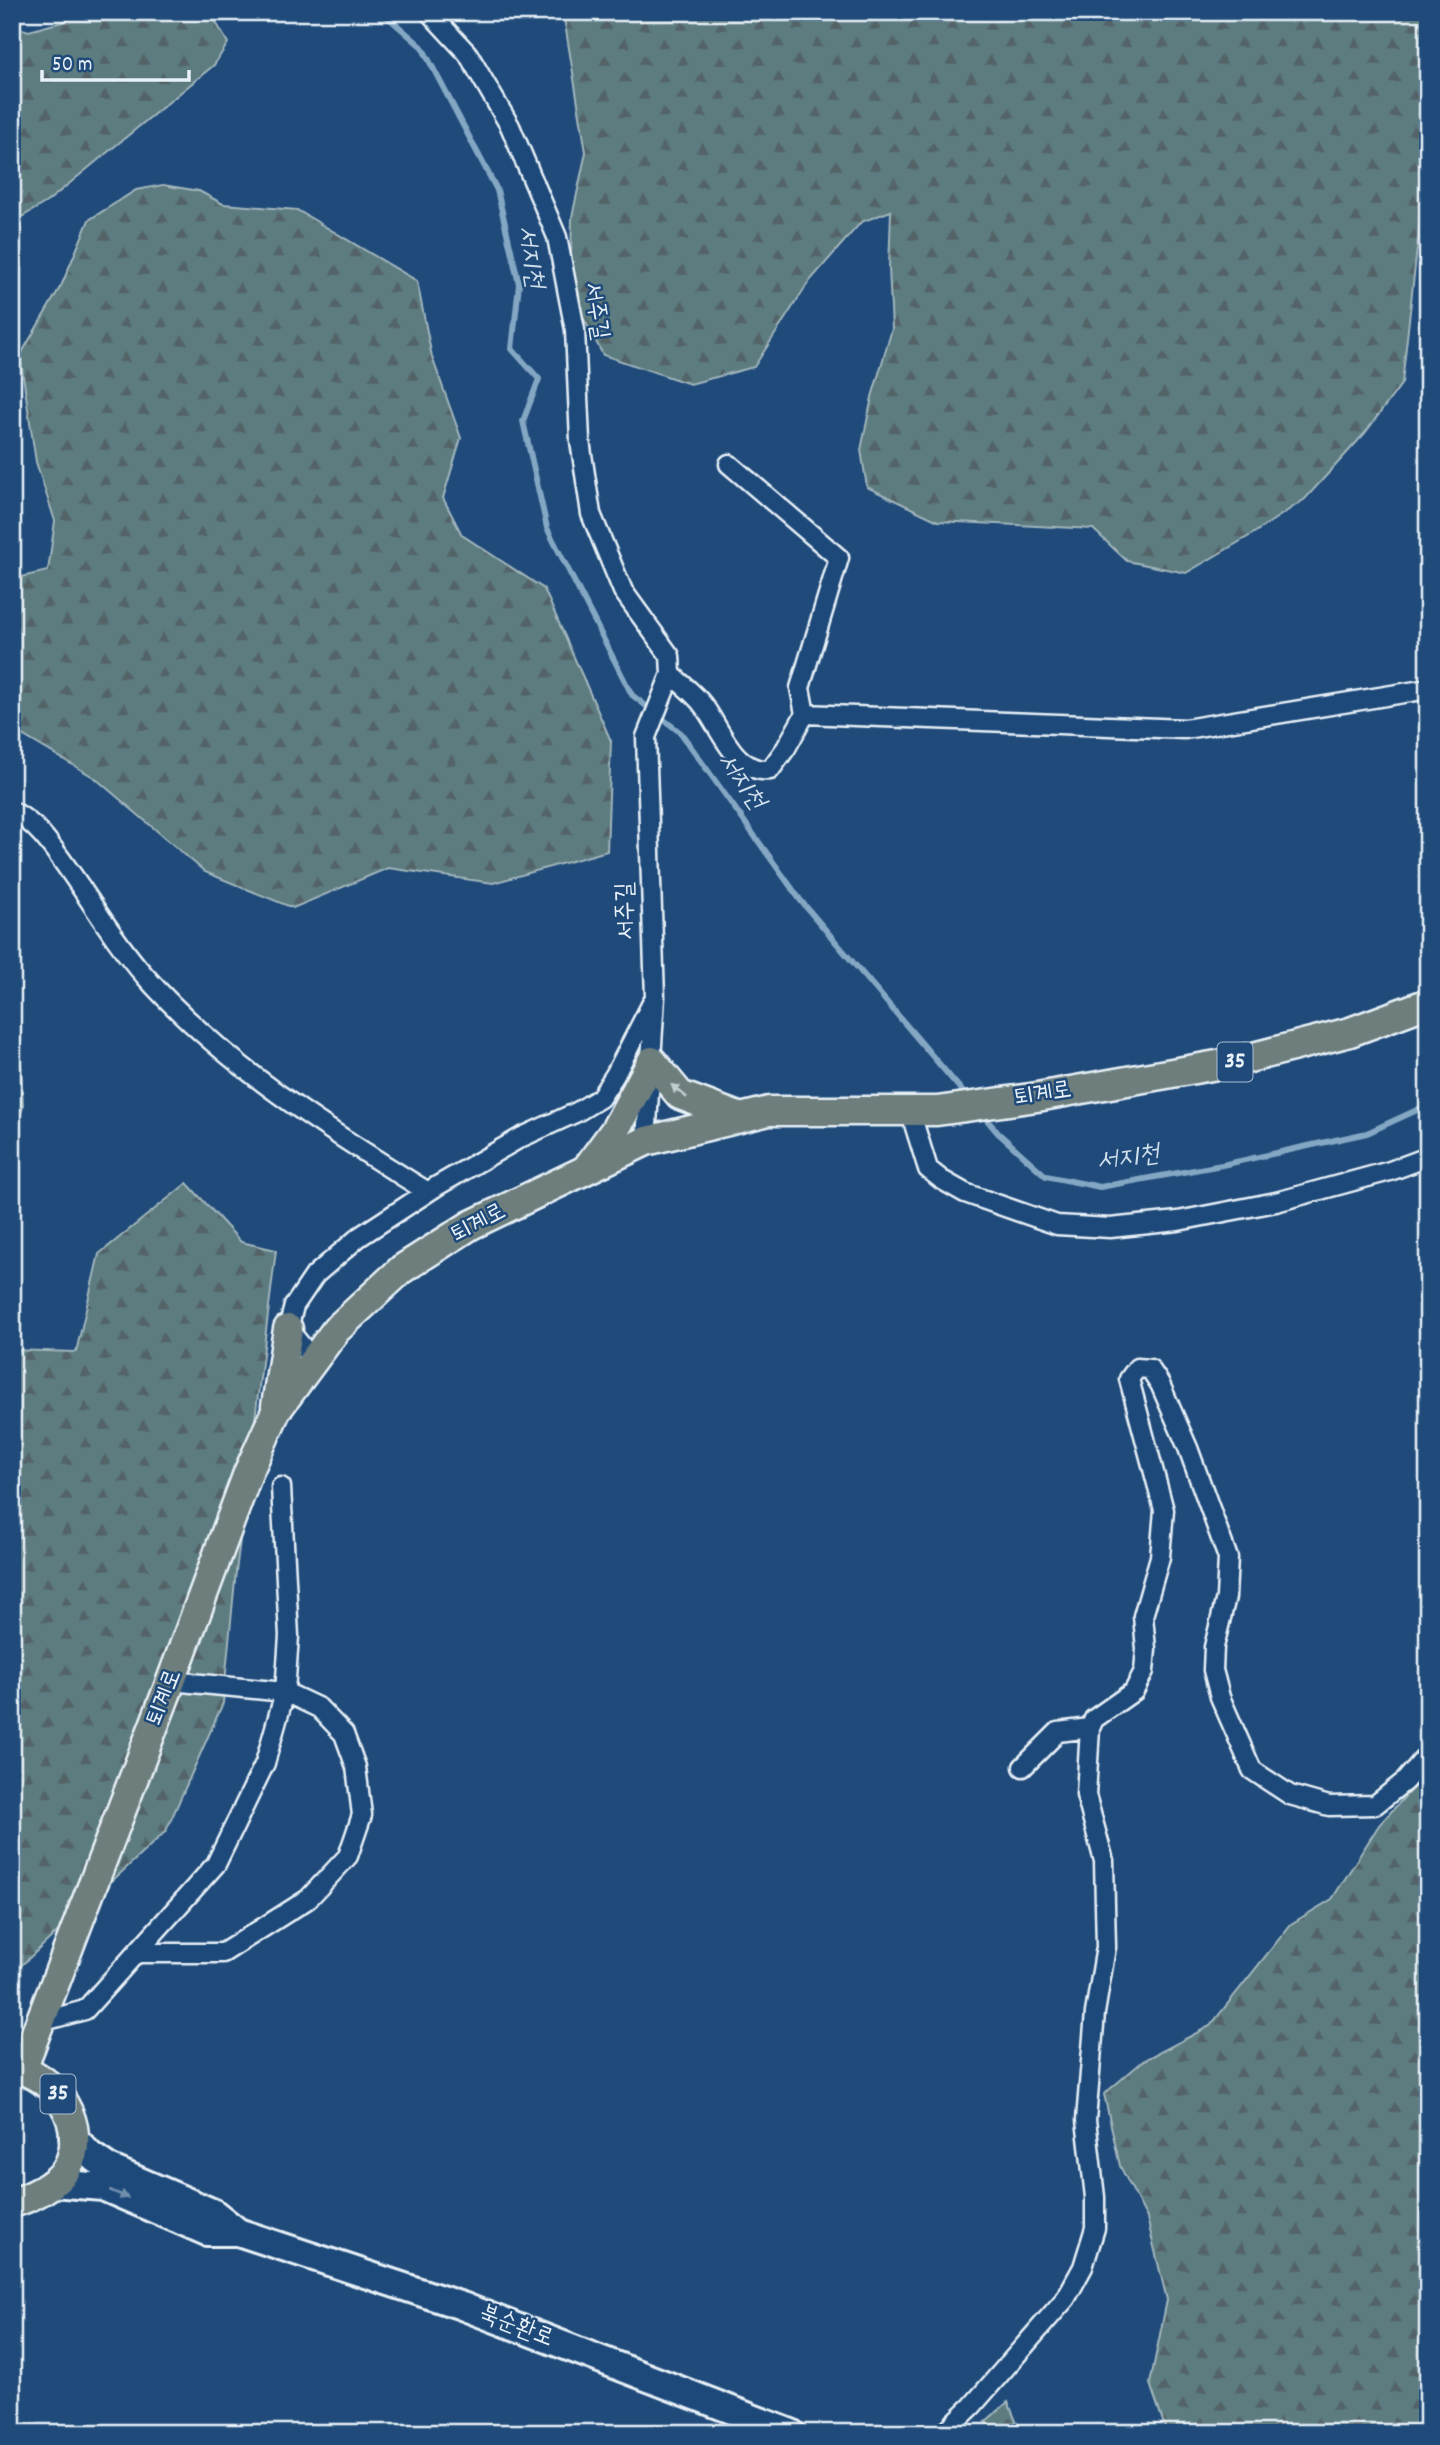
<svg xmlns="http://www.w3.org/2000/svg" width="1440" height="2445" viewBox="0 0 1440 2445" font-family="Dekko,'Poor Story',sans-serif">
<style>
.forest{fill:url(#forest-firs);stroke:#a2b6bc;stroke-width:2}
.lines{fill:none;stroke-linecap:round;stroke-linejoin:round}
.stream{stroke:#84a7c3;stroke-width:6}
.street-casing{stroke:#e8f1f8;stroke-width:23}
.secondary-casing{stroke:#e8f1f8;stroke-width:32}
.primary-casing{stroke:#e8f1f8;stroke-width:33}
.street{stroke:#1f4a7a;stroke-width:18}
.secondary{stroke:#1f4a7a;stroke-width:26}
.primary{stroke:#6d7e7c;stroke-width:28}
.oneway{fill:#c3ced3}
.oneway2{fill:#6f8dac}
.labels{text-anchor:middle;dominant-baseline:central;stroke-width:5;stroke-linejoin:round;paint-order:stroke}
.shield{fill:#1f4a7a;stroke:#acbfd2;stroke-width:2}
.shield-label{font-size:23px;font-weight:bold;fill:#e8f1f8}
.street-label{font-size:24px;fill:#e8f1f8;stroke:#1f4a7a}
.water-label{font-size:26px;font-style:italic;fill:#cfdfeb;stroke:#1f4a7a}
</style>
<defs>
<pattern id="forest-firs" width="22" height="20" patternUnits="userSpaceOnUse" patternTransform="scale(1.75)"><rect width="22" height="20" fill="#5c7b80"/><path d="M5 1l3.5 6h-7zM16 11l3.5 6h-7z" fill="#526468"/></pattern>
</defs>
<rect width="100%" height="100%" fill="#1f4a7a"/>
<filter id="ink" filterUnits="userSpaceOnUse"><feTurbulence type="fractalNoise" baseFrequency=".0143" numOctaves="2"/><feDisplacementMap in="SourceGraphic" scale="14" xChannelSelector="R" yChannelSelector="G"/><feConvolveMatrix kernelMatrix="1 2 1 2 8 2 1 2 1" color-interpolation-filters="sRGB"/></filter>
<g filter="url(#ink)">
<!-- forest -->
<path class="forest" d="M 98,12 L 210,12 L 228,43 L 214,65 L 48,201 L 12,223 L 12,26 L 29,31 Z
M 563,12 L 1428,12 L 1428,184 L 1420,221 L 1402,383 L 1365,433 L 1305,499 L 1251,535 L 1186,573 L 1127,561 L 1093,529 L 938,521 L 867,487 L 861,450 L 872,397 L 892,329 L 889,268 L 891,211 L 861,222 L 808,283 L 754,367 L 690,384 L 603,355 L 570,292 L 572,217 L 586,152 Z
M 163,185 L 199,191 L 223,204 L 297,210 L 417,281 L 432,357 L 461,438 L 443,498 L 462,535 L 544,589 L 611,741 L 607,851 L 493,883 L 388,868 L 293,908 L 205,872 L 95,778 L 12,729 L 12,579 L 48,571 L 55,521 L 36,462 L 20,356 L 62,284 L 89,220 L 136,190 Z
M 12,1064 L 21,1065 L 23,1107 L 12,1138 Z
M 187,1183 L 241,1242 L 276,1250 L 235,1580 L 223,1703 L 166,1831 L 12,1974 L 12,1350 L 76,1352 L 99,1254 Z
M 1428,1771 L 1428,2433 L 1167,2433 L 1150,2384 L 1167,2300 L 1147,2218 L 1120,2166 L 1104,2094 L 1143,2061 L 1210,2026 L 1291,1924 L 1332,1899 L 1379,1825 Z
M 1008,2402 L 1021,2433 L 999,2433 L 985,2422 Z"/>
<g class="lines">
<!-- stream -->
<path class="stream" d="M 382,12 L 422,47 L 497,190 L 519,284 L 512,349 L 539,379 L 523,421 L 547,528 L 632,695 L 681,733 L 801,901 L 968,1098
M 982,1114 L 998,1133 L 1046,1176 L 1100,1187 L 1222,1165 L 1367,1133 L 1428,1105"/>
<defs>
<path id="street" d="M 429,12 L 468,54 L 510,126 L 557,237 L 575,330 L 580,441 L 591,514 L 623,591 L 670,656 L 671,674
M 805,714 L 1185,729 L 1428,689
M 12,811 C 40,825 55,851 73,876 C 96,909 118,946 145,976 C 222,1063 329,1131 428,1192
M 910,1111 L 928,1169 L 942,1180 L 965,1193 L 1057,1225 L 1110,1228 L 1178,1221 L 1276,1202 L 1390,1171 L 1428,1157
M 646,1141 L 655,997 L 646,737 L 671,674 C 681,684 694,693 703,705 C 721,729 735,774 770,770 L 786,748 L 805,714 L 800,688 L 839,558 L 729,464
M 313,1360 L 288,1329 L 294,1306 L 315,1275 L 359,1237 L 437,1186 L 520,1138 L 577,1112 L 600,1098 L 615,1075 L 652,1003
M 1023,1767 L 1058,1732 L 1090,1728 L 1094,1719 L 1134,1691 L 1144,1671 L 1146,1649 L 1143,1616 L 1160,1557 L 1164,1510 L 1129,1379 L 1137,1368 L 1150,1369 L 1160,1384 L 1188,1448 L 1228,1558 L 1226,1597 L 1214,1647 L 1213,1670 L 1220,1697 L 1252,1770 L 1290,1795 L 1329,1806 L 1375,1805 L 1405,1781 L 1428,1754
M 137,1953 L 223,1953 L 308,1899 L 348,1856 L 362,1815 L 356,1767 L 344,1734 L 319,1708 L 285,1692 L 171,1681
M 40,2022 L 85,2010 L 216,1864 L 265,1763 L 285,1692 L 289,1636 L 281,1487
M 944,2433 L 972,2406 L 1066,2298 L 1083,2267 L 1095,2228 L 1095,2197 L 1086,2120 L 1095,2013 L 1106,1947 L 1105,1905 L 1104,1861 L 1086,1795 L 1090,1728"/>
<path id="secondary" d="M 52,2183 L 103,2187 L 207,2232 L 238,2232 L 214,2213 L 109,2168 L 90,2155 L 73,2137
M 238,2232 L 462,2306 L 791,2433"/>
<path id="primary" d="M 587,1168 L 615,1130 L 652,1061 L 680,1095 L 741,1118
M 276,1406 L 288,1329
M 12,2068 C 55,2073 90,2127 67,2168 C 57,2185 30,2198 12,2203
M 22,2069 L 171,1681 L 248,1473 L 276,1411 L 336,1330 L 402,1269 L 471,1225 L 646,1141 L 769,1111 L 937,1111 L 1037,1097 L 1234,1062 L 1350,1032 L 1428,1003"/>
</defs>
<!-- street casing -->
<use href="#street" class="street-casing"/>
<!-- secondary casing -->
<use href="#secondary" class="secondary-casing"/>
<!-- primary casing -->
<use href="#primary" class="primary-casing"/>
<!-- street -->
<use href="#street" class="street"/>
<!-- secondary -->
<use href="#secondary" class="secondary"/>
<!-- primary -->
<use href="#primary" class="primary"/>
</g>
<!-- one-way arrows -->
<defs><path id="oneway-solid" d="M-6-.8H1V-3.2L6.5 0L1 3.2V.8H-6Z" transform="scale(1.75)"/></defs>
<use class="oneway" href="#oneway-solid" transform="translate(679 1091) rotate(-140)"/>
<use class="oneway2" href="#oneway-solid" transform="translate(119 2194) rotate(23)"/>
</g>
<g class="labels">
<!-- shield labels -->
<g class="shield">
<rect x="1217.5" y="1042.5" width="35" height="39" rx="5"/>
<rect x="40.5" y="2074.5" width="35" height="39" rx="5"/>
</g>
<g class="shield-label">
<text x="1235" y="1062">35</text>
<text x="58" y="2094">35</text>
</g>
<!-- street labels -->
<g class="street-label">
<text transform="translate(595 311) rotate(81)">서주길</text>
<text transform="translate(627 911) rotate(-92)">서주길</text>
<text transform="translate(1043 1095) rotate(-9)">퇴계로</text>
<text transform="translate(479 1224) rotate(-28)">퇴계로</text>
<text transform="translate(165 1698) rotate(-69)">퇴계로</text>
<text transform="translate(516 2327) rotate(21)">북순환로</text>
</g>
<!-- water labels -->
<g class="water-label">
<text transform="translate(529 257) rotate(81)">서지천</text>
<text transform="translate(740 782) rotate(54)">서지천</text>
<text transform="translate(1128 1159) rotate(-8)">서지천</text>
</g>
</g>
<!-- margin -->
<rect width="1440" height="2445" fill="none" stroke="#1f4a7a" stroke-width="42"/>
<rect x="21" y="21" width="1398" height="2403" fill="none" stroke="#e8f1f8" stroke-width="2.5" filter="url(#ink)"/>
<!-- scale -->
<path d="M42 70v10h147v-10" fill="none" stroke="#e8f1f8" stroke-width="3.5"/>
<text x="52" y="70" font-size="21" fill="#e8f1f8" stroke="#1f4a7a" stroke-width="5" paint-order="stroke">50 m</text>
</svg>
